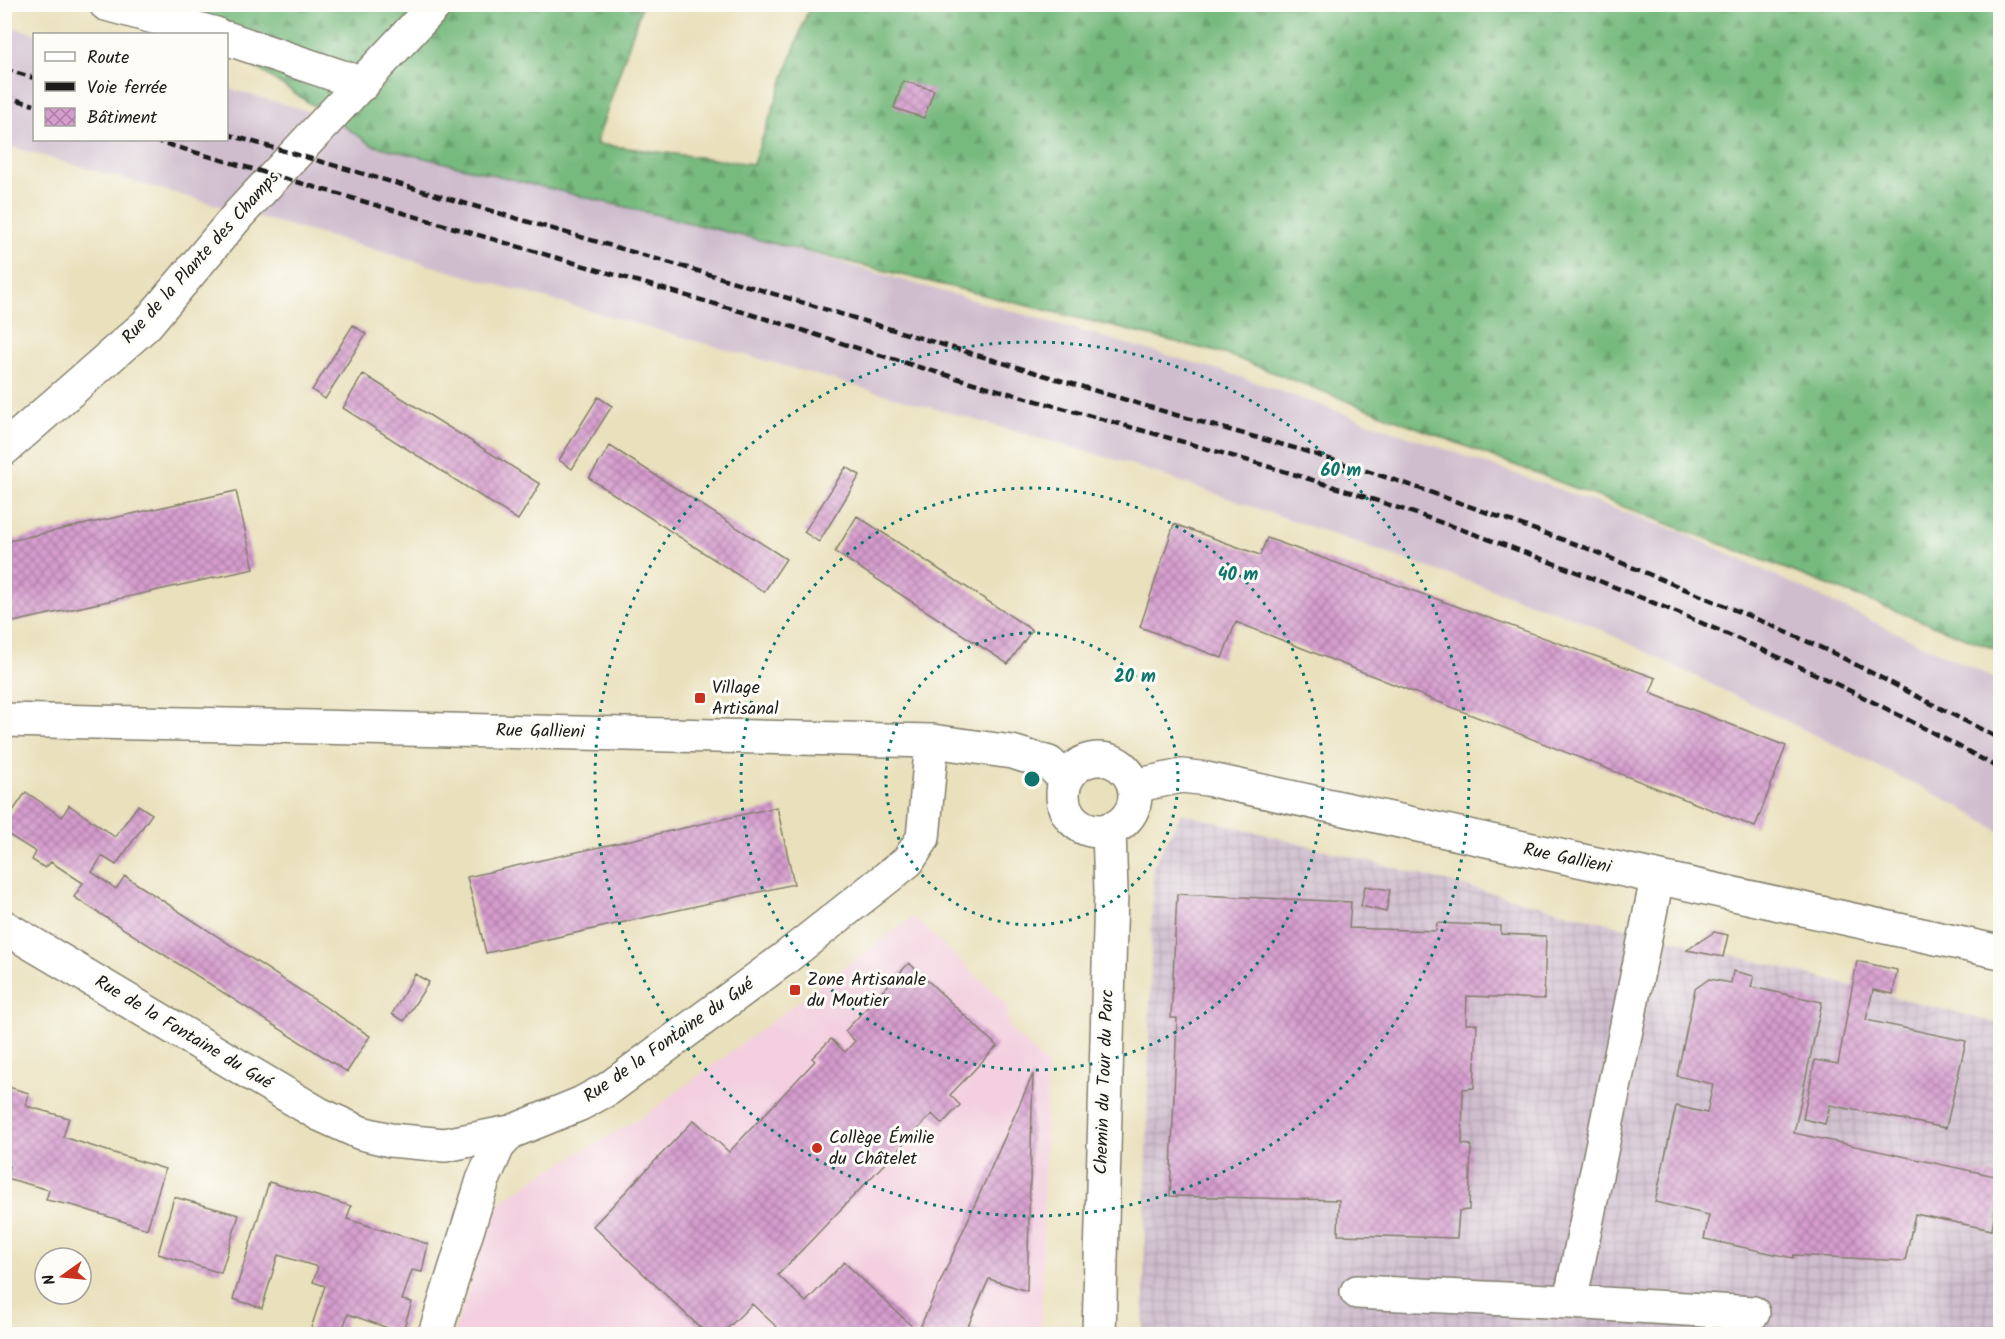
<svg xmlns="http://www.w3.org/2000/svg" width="2005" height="1339" viewBox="0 0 2005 1339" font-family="Kalam,sans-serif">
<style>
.built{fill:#f3cfdf}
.industrial{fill:url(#industrial-grid)}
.railway{fill:#cfbdce}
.forest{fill:url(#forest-firs);stroke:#4a6b4d;stroke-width:1.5}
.building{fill:url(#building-cross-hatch)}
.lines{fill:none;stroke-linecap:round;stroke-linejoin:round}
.minor-casing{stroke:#827e6c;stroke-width:36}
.minor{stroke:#fff;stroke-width:33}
.rail{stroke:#1c1c1c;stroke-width:4.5;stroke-dasharray:9 4.5;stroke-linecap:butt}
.ring{fill:none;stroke:#0f766e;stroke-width:3;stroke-dasharray:3 6}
.poi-dot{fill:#c8321e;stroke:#fdfcf7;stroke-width:2}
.labels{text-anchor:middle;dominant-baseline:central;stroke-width:6;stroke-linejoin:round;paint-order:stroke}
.street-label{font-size:18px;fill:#1c1c1c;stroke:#fdfcf7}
.poi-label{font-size:18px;fill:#1c1c1c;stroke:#fdfcf7;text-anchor:start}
.centre{fill:#0f766e;stroke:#fdfcf7;stroke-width:3}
.ring-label{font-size:18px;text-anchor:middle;font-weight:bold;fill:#0f766e;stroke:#fdfcf7;stroke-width:6;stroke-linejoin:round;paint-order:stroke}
</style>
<defs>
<pattern id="industrial-grid" width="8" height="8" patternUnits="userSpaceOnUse" patternTransform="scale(1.5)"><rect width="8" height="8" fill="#cfbdce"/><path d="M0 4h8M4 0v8" fill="none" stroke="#b1a2b0"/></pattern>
<pattern id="forest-firs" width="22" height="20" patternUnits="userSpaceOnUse" patternTransform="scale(1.5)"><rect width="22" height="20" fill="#77ba7e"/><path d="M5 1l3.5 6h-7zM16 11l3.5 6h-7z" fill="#669f6c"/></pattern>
<pattern id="building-cross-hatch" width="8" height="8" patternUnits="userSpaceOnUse" patternTransform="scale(1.5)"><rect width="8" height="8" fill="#d59cce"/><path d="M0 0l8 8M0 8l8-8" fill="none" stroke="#ac7ea6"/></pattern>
</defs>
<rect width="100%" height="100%" fill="#fdfcf7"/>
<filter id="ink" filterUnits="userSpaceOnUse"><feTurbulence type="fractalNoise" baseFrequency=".0167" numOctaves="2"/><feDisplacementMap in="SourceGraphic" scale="12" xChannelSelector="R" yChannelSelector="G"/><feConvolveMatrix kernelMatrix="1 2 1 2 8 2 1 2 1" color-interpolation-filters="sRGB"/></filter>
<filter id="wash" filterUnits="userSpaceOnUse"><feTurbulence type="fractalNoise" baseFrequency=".008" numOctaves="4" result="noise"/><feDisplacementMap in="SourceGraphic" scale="24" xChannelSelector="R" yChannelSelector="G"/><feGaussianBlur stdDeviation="1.35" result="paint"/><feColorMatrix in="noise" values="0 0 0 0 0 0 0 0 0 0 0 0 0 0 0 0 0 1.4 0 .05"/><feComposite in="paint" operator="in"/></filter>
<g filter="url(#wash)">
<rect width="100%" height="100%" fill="#e9e0bc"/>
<!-- built -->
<path class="built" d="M 913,917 L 1007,1004 L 1008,1027 L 1047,1065 L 1041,1334 L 454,1334 L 495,1207 L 534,1179 L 644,1116 Z"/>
<!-- industrial -->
<path class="industrial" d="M 1181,813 L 2000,1024 L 2000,1334 L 1143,1334 L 1153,866 Z"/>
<!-- railway -->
<path class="railway" d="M 4,25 L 37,34 L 34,140 L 226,140 L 227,88 L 1226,372 L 1686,534 L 2000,681 L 2000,832 L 1957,805 L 1583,621 L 1127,463 L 5,145 Z"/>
<!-- forest -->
<path class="forest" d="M 163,5 L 642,5 L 596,144 L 753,164 L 810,5 L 2000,5 L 2000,651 L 1225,354 L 372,145 Z"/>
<g id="blocks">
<!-- building -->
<path class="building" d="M 903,81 L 934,90 L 924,118 L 894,108 Z
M 353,325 L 366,334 L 325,399 L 312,390 Z
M 363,374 L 540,484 L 518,520 L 343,408 Z
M 598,397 L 612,406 L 572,469 L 559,460 Z
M 610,446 L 786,559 L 764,592 L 589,478 Z
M 846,467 L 860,475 L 819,542 L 804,532 Z
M 236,491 L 254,569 L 4,624 L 4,542 Z
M 857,516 L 1032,630 L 1008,664 L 835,552 Z
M 1174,524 L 1260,555 L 1267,538 L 1656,678 L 1650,693 L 1786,746 L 1755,827 L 1236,622 L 1222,658 L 1140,627 Z
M 26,792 L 62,817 L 69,805 L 115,837 L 138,805 L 152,814 L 116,865 L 102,856 L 92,872 L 116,889 L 125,876 L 370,1036 L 347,1072 L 74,897 L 83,883 L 51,862 L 45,868 L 32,860 L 36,852 L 4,832 L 4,824 Z
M 777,807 L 794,884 L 486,953 L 467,877 Z
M 1365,886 L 1390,890 L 1386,912 L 1361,906 Z
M 1177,894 L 1351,902 L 1349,928 L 1436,931 L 1437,923 L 1501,926 L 1501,934 L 1546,936 L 1544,999 L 1467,996 L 1466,1024 L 1477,1024 L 1474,1088 L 1463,1089 L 1462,1144 L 1471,1145 L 1469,1210 L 1459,1211 L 1457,1238 L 1338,1235 L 1339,1200 L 1170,1196 L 1177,1018 L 1171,1018 Z
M 1714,932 L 1728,935 L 1723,957 L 1687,950 Z
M 1857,961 L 1897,970 L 1893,994 L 1873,990 L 1866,1020 L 1966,1041 L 1946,1128 L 1830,1105 L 1825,1124 L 1803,1119 L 1815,1060 L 1838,1064 Z
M 909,963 L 997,1046 L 950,1095 L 960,1105 L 942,1124 L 932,1114 L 778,1275 L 806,1302 L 844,1262 L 918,1332 L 1033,1074 L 1027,1291 L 989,1279 L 968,1326 L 987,1334 L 776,1334 L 780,1330 L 752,1304 L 722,1334 L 707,1334 L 593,1226 L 694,1120 L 729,1152 L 815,1061 L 812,1058 L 831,1039 L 845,1052 L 855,1041 L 845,1031 Z
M 1733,971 L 1754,976 L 1751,987 L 1822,1002 L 1794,1133 L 2000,1177 L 1992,1230 L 1915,1214 L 1905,1261 L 1794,1255 L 1793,1258 L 1704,1239 L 1709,1215 L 1655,1202 L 1676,1106 L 1707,1113 L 1713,1084 L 1677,1076 L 1695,989 L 1709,979 L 1731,983 Z
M 415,974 L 429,982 L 404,1021 L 392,1014 Z
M 5,1086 L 29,1093 L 26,1106 L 69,1118 L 63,1137 L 165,1169 L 147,1229 L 75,1206 L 46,1200 L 49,1190 L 6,1178 L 9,1166 L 5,1165 Z
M 269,1182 L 351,1206 L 347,1219 L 428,1244 L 422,1272 L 412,1270 L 402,1300 L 412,1302 L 402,1333 L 348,1314 L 341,1334 L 309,1334 L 325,1286 L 313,1282 L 318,1267 L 278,1255 L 262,1308 L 233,1299 Z
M 174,1197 L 239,1215 L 221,1273 L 158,1254 Z"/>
</g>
</g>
<g filter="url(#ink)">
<use href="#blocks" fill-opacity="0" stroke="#827e6c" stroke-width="1.5"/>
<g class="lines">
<defs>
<path id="minor" d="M 106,4 L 216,34
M 226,38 L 363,84
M 4,449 L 146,325 L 239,214 L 436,4
M 4,720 L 932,741 L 1012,752 L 1049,763 L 1066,780
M1063 795a36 36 0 1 1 72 0a36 36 0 1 1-72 0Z
M 1134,786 L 1182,776 L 1207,779 L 2000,952
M 4,927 L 319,1114 L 361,1133 L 390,1140 L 445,1145 L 511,1132 L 580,1104 L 608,1089 L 784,959 L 908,861 L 923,838 L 932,741
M 1357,1292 L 1570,1302 L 1657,879
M 1570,1302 L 1753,1313
M 435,1334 L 483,1180 L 498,1146 L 511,1132
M 1099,1334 L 1111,892 L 1109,829"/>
</defs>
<!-- minor casing -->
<use href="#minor" class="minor-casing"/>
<!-- minor -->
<use href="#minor" class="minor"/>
<!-- rail -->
<path class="rail" d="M 4,69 L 34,78
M 4,96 L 34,105
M 226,134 L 698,271 L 1176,415 L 1298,449 L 1410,485 L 1586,548 L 1766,623 L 1835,654 L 2000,739
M 153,140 L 787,325 C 954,382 1125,423 1293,474 C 1536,549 1778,645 2000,769"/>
</g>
</g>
<!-- distance rings -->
<g class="ring">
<circle cx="1032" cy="779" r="146"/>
<circle cx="1032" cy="779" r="291"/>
<circle cx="1032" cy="779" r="437"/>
</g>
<!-- markers -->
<g class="poi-dot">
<rect x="694" y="692" width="12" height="12" rx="3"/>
<rect x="789" y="984" width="12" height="12" rx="3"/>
<circle cx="817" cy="1148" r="6"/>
</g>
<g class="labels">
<!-- street labels -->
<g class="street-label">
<text transform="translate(201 258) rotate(-48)">Rue de la Plante des Champs</text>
<text transform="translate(540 732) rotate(1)">Rue Gallieni</text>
<text transform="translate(1567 859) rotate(12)">Rue Gallieni</text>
<text transform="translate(183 1033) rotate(31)">Rue de la Fontaine du Gué</text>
<text transform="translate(669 1041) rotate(-35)">Rue de la Fontaine du Gué</text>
<text transform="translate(1105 1082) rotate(-88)">Chemin du Tour du Parc</text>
</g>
<!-- poi labels -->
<g class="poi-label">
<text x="712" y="688">Village<tspan x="712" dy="21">Artisanal</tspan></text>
<text x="807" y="980">Zone Artisanale<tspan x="807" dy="21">du Moutier</tspan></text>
<text x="829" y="1138">Collège Émilie<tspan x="829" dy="21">du Châtelet</tspan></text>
</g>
</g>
<circle cx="1032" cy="779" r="9" class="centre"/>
<g class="ring-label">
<text x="1341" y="476">60 m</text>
<text x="1238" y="580">40 m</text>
<text x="1135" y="682">20 m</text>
</g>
<!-- margin -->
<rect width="2005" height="1339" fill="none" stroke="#fdfcf7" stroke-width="24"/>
<!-- legend -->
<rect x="33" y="33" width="195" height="108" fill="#fdfcf7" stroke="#a3a29f" stroke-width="1.5"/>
<rect x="45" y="52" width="30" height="9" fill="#ffffff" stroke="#a3a29f" stroke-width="1.5"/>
<text x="87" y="63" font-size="18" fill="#1c1c1c">Route</text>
<rect x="45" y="82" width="30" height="9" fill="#1c1c1c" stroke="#a3a29f" stroke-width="1.5"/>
<text x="87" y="93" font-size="18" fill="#1c1c1c">Voie ferrée</text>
<rect x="45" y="108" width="30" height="18" fill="url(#building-cross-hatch)" stroke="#a3a29f" stroke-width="1.5"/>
<text x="87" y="123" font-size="18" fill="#1c1c1c">Bâtiment</text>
<!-- north arrow -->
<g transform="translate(63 1276) rotate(255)"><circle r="28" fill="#fdfcf7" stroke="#a3a29f" stroke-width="1.5"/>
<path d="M0-4.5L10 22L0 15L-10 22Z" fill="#c8321e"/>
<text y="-9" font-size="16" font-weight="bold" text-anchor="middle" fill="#1c1c1c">N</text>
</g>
</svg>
